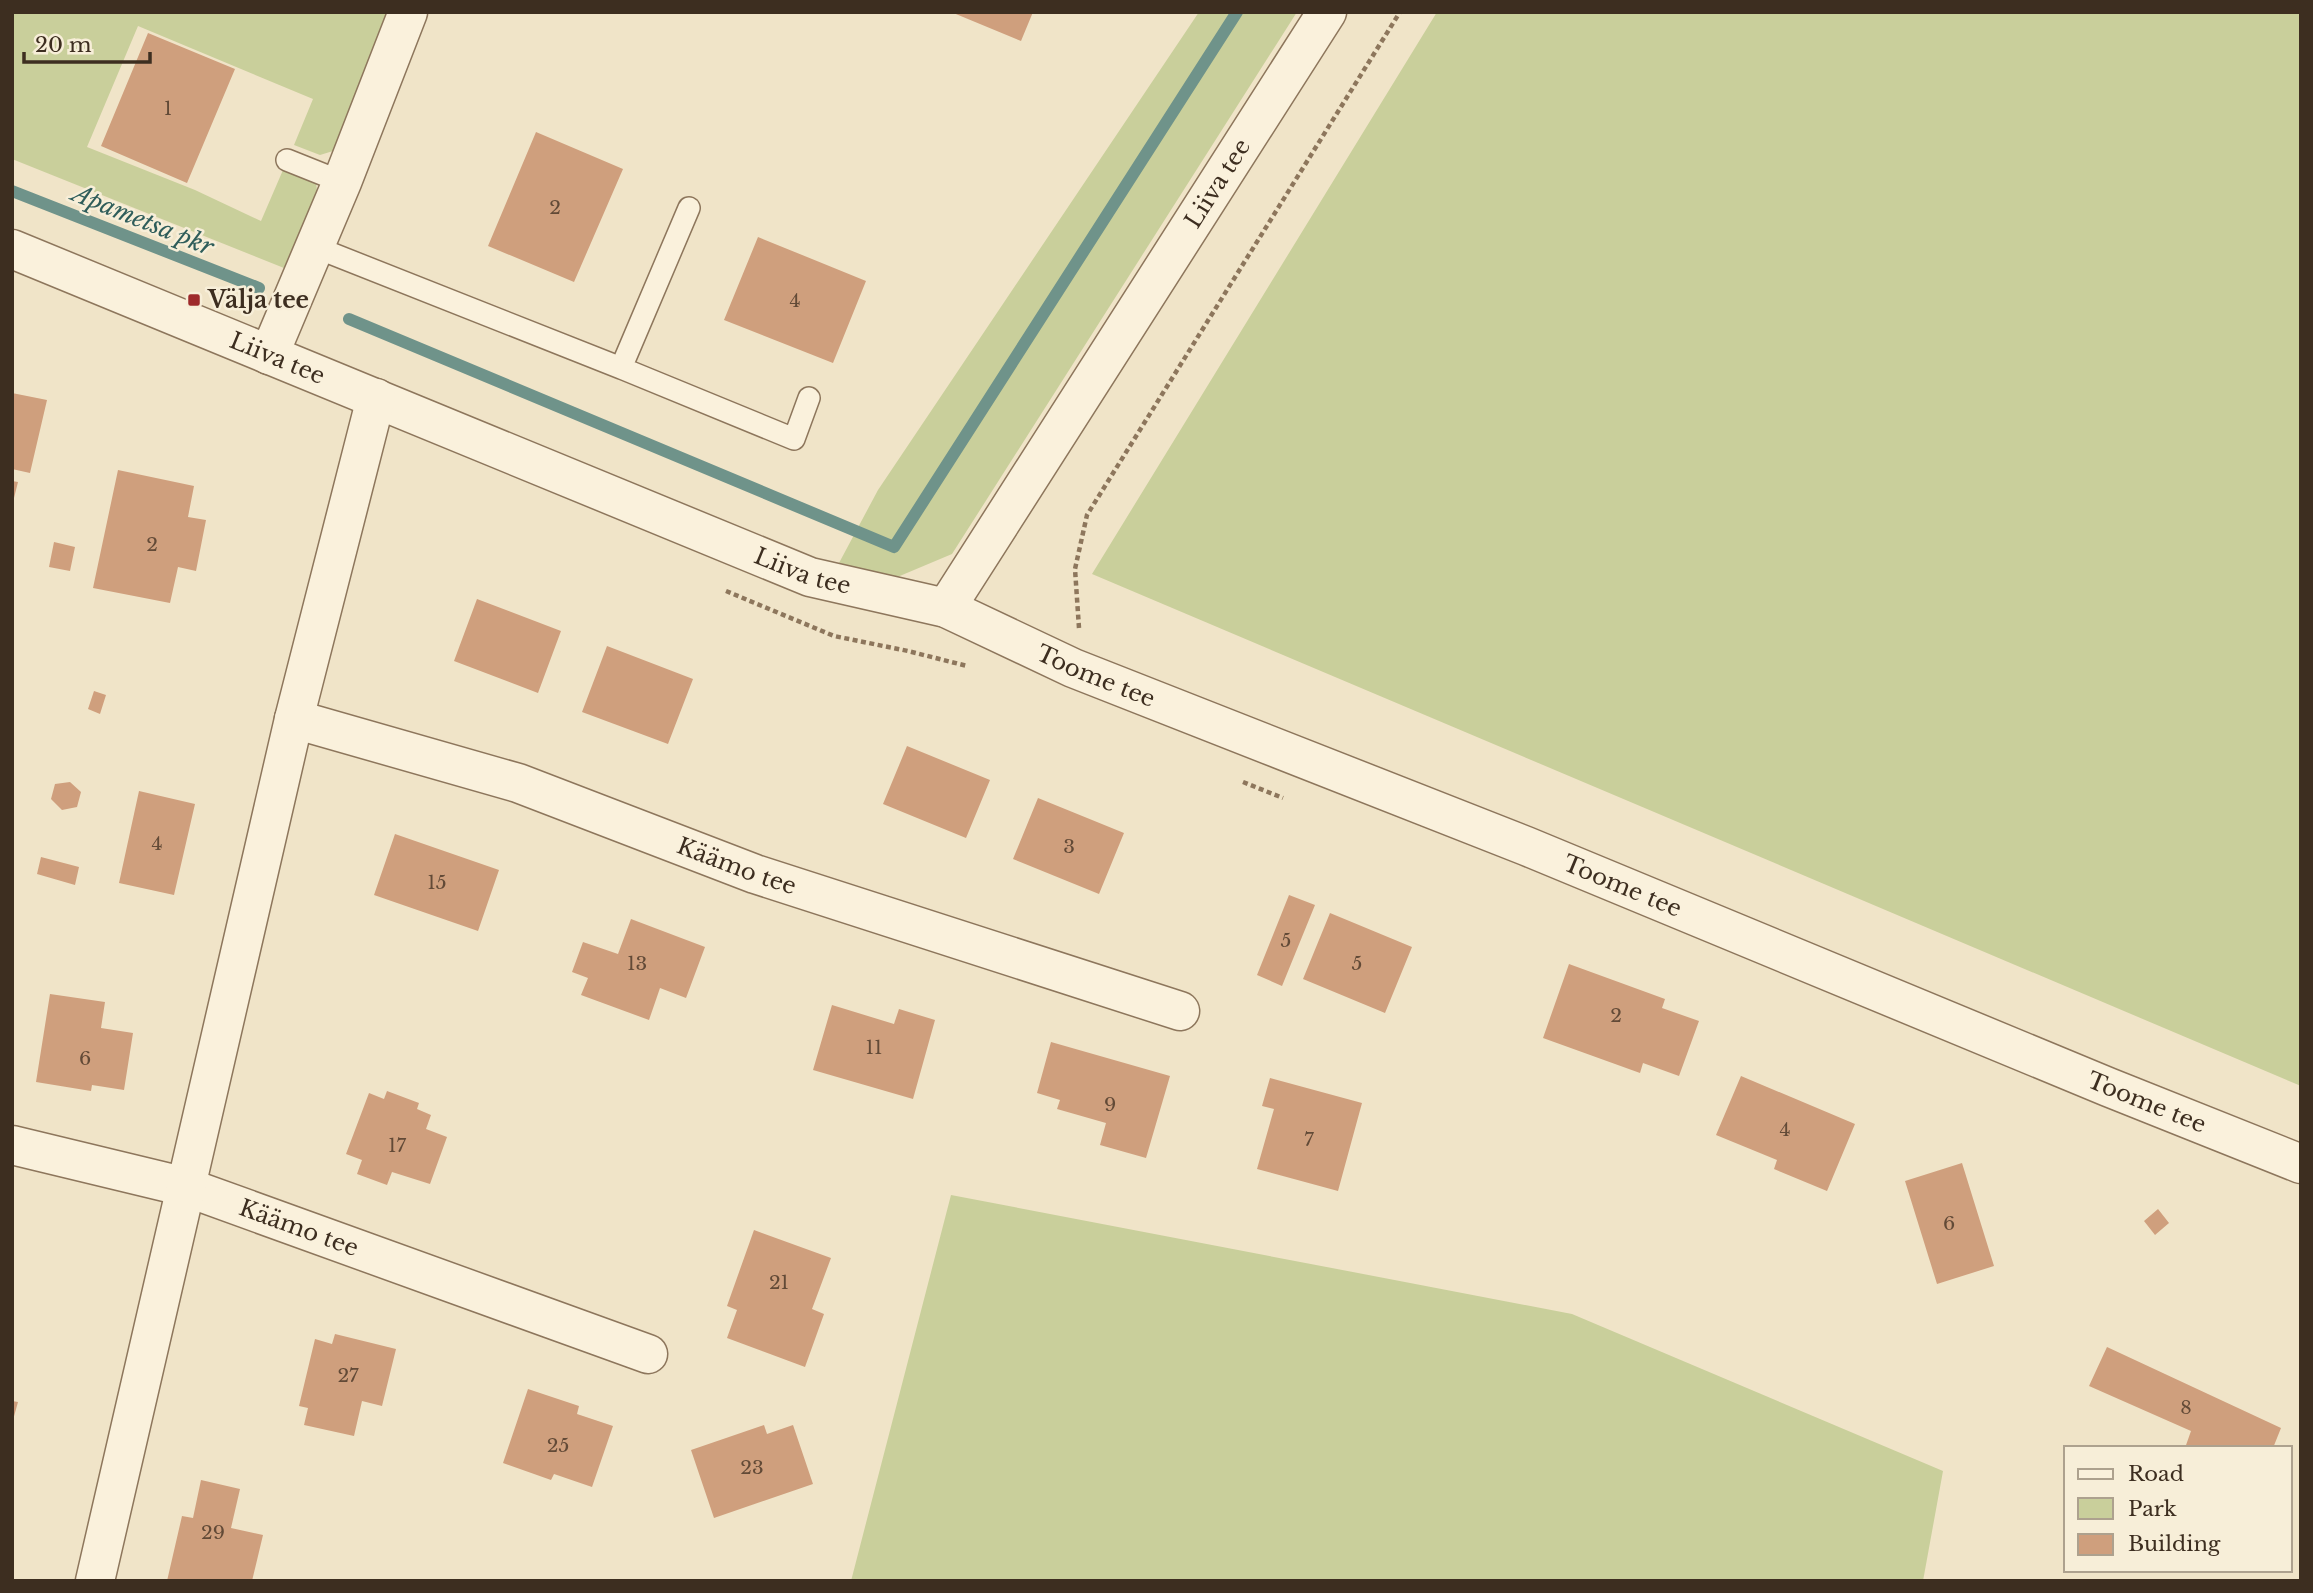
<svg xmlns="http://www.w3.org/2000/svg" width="2313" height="1593" viewBox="0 0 2313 1593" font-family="'Libre Baskerville',serif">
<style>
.green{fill:#c9cf9b}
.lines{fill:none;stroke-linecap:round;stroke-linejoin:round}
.stream{stroke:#6f938a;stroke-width:12}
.building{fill:#cf9f7d}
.lane-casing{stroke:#8d765c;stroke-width:24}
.street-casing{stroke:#8d765c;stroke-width:41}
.path{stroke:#8d765c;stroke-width:4.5;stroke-dasharray:5 3.5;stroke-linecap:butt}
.lane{stroke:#faf1dc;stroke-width:21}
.street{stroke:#faf1dc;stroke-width:38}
.poi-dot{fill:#9e2a2b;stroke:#f7eed8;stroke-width:2.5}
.labels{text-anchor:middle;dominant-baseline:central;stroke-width:5;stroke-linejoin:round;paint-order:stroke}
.number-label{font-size:19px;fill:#624a37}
.street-label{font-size:23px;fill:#3d2e20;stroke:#f7eed8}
.poi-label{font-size:23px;font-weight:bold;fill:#3d2e20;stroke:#f7eed8;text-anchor:start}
.water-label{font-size:24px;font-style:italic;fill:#2f5d5a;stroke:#f7eed8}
</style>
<rect width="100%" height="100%" fill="#f0e4c8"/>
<!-- green -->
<path class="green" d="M 12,12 L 388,12 L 333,151 L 320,155 L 294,145 L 313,99 L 138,26 L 87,147 L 195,190 L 261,221 L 283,170 L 316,182 L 317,191 L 284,268 L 12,159 Z
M 1199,12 L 1297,12 L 952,554 L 895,578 L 839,563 L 878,490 Z
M 1437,12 L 2301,12 L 2301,1086 L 1092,574 Z
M 951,1195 L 1572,1314 L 1943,1471 L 1923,1581 L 851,1581 Z"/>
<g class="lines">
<!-- stream -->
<path class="stream" d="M 12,191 L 259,288
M 349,319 L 894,547 L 1237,12"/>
</g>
<!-- building -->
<path class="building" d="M 951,12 L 1033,12 L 1021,41 Z
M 148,33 L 235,69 L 187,183 L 101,146 Z
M 536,132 L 623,169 L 574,282 L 488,246 Z
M 758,237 L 866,281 L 833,363 L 724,320 Z
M 12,393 L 47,400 L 30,473 L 12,469 Z
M 118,470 L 194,486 L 188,517 L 206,520 L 196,571 L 178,567 L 170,603 L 93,588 Z
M 12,481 L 18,482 L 13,502 L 12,502 Z
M 54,542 L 75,547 L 70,571 L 49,567 Z
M 477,599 L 561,631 L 538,693 L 454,661 Z
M 607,646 L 693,679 L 668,744 L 582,712 Z
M 94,691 L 106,695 L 100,714 L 88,709 Z
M 907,746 L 990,780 L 966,838 L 883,804 Z
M 70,782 L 81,792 L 77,807 L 62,810 L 51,799 L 55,784 Z
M 139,791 L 195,804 L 174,895 L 119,883 Z
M 1038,798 L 1124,833 L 1099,894 L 1013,859 Z
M 395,834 L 499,870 L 478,931 L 374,895 Z
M 41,857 L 79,867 L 75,885 L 37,874 Z
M 1289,895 L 1315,905 L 1282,986 L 1257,975 Z
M 1330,913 L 1412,947 L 1385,1013 L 1303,979 Z
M 631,919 L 705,947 L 686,998 L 660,988 L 649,1020 L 581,995 L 588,978 L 572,972 L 583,942 L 618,954 Z
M 1569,964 L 1665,999 L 1662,1008 L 1699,1021 L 1679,1076 L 1643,1063 L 1640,1073 L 1543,1038 Z
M 50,994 L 105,1002 L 101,1028 L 133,1033 L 124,1090 L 92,1085 L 91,1091 L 36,1082 Z
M 832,1005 L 894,1024 L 899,1009 L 935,1020 L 913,1099 L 813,1070 Z
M 1051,1042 L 1170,1076 L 1146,1158 L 1100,1145 L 1106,1123 L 1057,1109 L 1060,1100 L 1037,1093 Z
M 1741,1076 L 1855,1124 L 1827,1191 L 1774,1169 L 1777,1160 L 1716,1135 Z
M 1270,1078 L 1362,1103 L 1338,1191 L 1257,1169 L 1274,1109 L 1262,1106 Z
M 387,1091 L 419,1103 L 417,1109 L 431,1115 L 426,1129 L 447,1137 L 430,1184 L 392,1172 L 387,1185 L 357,1174 L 362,1160 L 346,1154 L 369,1093 L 384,1099 Z
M 1962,1163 L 1994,1266 L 1937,1284 L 1905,1181 Z
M 2158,1209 L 2169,1223 L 2155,1235 L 2144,1221 Z
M 754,1230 L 831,1258 L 812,1309 L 824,1314 L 805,1367 L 727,1338 L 737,1310 L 727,1306 Z
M 335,1334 L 396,1349 L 382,1406 L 362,1401 L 354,1436 L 304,1425 L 308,1408 L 299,1406 L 315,1339 L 332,1344 Z
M 2107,1347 L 2281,1428 L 2273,1448 L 2185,1448 L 2191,1431 L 2089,1386 Z
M 528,1389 L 579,1406 L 577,1414 L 613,1426 L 592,1487 L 554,1474 L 551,1480 L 503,1463 Z
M 12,1401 L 18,1402 L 13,1420 L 12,1420 Z
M 764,1425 L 767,1434 L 793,1425 L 813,1484 L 714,1518 L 691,1450 Z
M 201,1480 L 240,1489 L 231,1528 L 263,1535 L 252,1581 L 167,1581 L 182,1516 L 193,1518 Z"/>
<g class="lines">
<defs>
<path id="lane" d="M 287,160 L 342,182
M 315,247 L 621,368 L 689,208
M 621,368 L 794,439 L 809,398"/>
<g id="street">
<path id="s1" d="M 12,249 L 810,577 L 946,608 L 1073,668 L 1526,846 L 2108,1087 L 2301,1164"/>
<path d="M 269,355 L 342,182 L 408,12"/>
<path id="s2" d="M 946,608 L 1327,12"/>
<path id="s3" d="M 294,719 L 518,783 L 755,874 L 1180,1011"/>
<path id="s4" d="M 12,1145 L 186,1187 L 648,1354"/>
<path d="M 95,1581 L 294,719 L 376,398"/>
</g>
</defs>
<!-- lane casing -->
<use href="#lane" class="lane-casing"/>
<!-- street casing -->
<use href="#street" class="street-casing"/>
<!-- path -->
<path class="path" d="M 726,591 L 834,636 L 908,651 L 967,666
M 1079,628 L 1075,569 L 1087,515 L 1400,12
M 1243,782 L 1283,798"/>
<!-- lane -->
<use href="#lane" class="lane"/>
<!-- street -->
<use href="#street" class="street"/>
</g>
<!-- markers -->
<rect class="poi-dot" x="187" y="293" width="14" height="14" rx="3.5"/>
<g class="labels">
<!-- number labels -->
<g class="number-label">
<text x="168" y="108">1</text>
<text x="555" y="207">2</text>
<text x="795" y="300">4</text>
<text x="152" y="544">2</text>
<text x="157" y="843">4</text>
<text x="1069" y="846">3</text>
<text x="437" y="882">15</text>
<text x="1286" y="940">5</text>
<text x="637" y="963">13</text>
<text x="1357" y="963">5</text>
<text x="1616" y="1015">2</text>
<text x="874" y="1047">11</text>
<text x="85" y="1058">6</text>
<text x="1110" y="1104">9</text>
<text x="1785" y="1129">4</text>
<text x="1309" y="1139">7</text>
<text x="397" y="1145">17</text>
<text x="1949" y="1223">6</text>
<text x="779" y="1282">21</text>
<text x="348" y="1375">27</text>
<text x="2186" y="1407">8</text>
<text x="558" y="1445">25</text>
<text x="752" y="1467">23</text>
<text x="213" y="1532">29</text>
</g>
<!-- street labels -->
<g class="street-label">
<text stroke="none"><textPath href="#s2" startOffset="504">Liiva tee</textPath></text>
<text stroke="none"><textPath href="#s1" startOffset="287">Liiva tee</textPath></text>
<text stroke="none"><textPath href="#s1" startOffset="854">Liiva tee</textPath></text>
<text stroke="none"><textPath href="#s1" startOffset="1167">Toome tee</textPath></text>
<text stroke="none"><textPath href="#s3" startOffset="467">Käämo tee</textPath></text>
<text stroke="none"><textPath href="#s1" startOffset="1734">Toome tee</textPath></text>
<text stroke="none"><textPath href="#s1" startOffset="2301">Toome tee</textPath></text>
<text stroke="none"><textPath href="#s4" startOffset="299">Käämo tee</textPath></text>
</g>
<!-- poi labels -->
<g class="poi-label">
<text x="208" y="300">Välja tee</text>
</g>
<!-- water labels -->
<g class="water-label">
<text transform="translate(143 220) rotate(22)">Apametsa pkr</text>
</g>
</g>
<!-- border -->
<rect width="2313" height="1593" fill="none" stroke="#3d2e20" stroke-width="28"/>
<!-- legend -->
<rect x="2064" y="1446" width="228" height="126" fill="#f7eed8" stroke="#ada18e" stroke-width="2"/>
<rect x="2078" y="1469" width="35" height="10" fill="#faf1dc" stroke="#ada18e" stroke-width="2"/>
<text x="2128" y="1481" font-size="21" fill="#3d2e20">Road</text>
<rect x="2078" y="1498" width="35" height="21" fill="#c9cf9b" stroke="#ada18e" stroke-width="2"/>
<text x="2128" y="1516" font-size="21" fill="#3d2e20">Park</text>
<rect x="2078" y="1534" width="35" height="21" fill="#cf9f7d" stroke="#ada18e" stroke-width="2"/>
<text x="2128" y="1551" font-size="21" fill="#3d2e20">Building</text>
<!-- scale -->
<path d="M24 52v10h126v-10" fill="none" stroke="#3d2e20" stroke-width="3.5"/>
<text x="35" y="52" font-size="21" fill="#3d2e20" stroke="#f7eed8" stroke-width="5" paint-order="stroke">20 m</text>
</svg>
